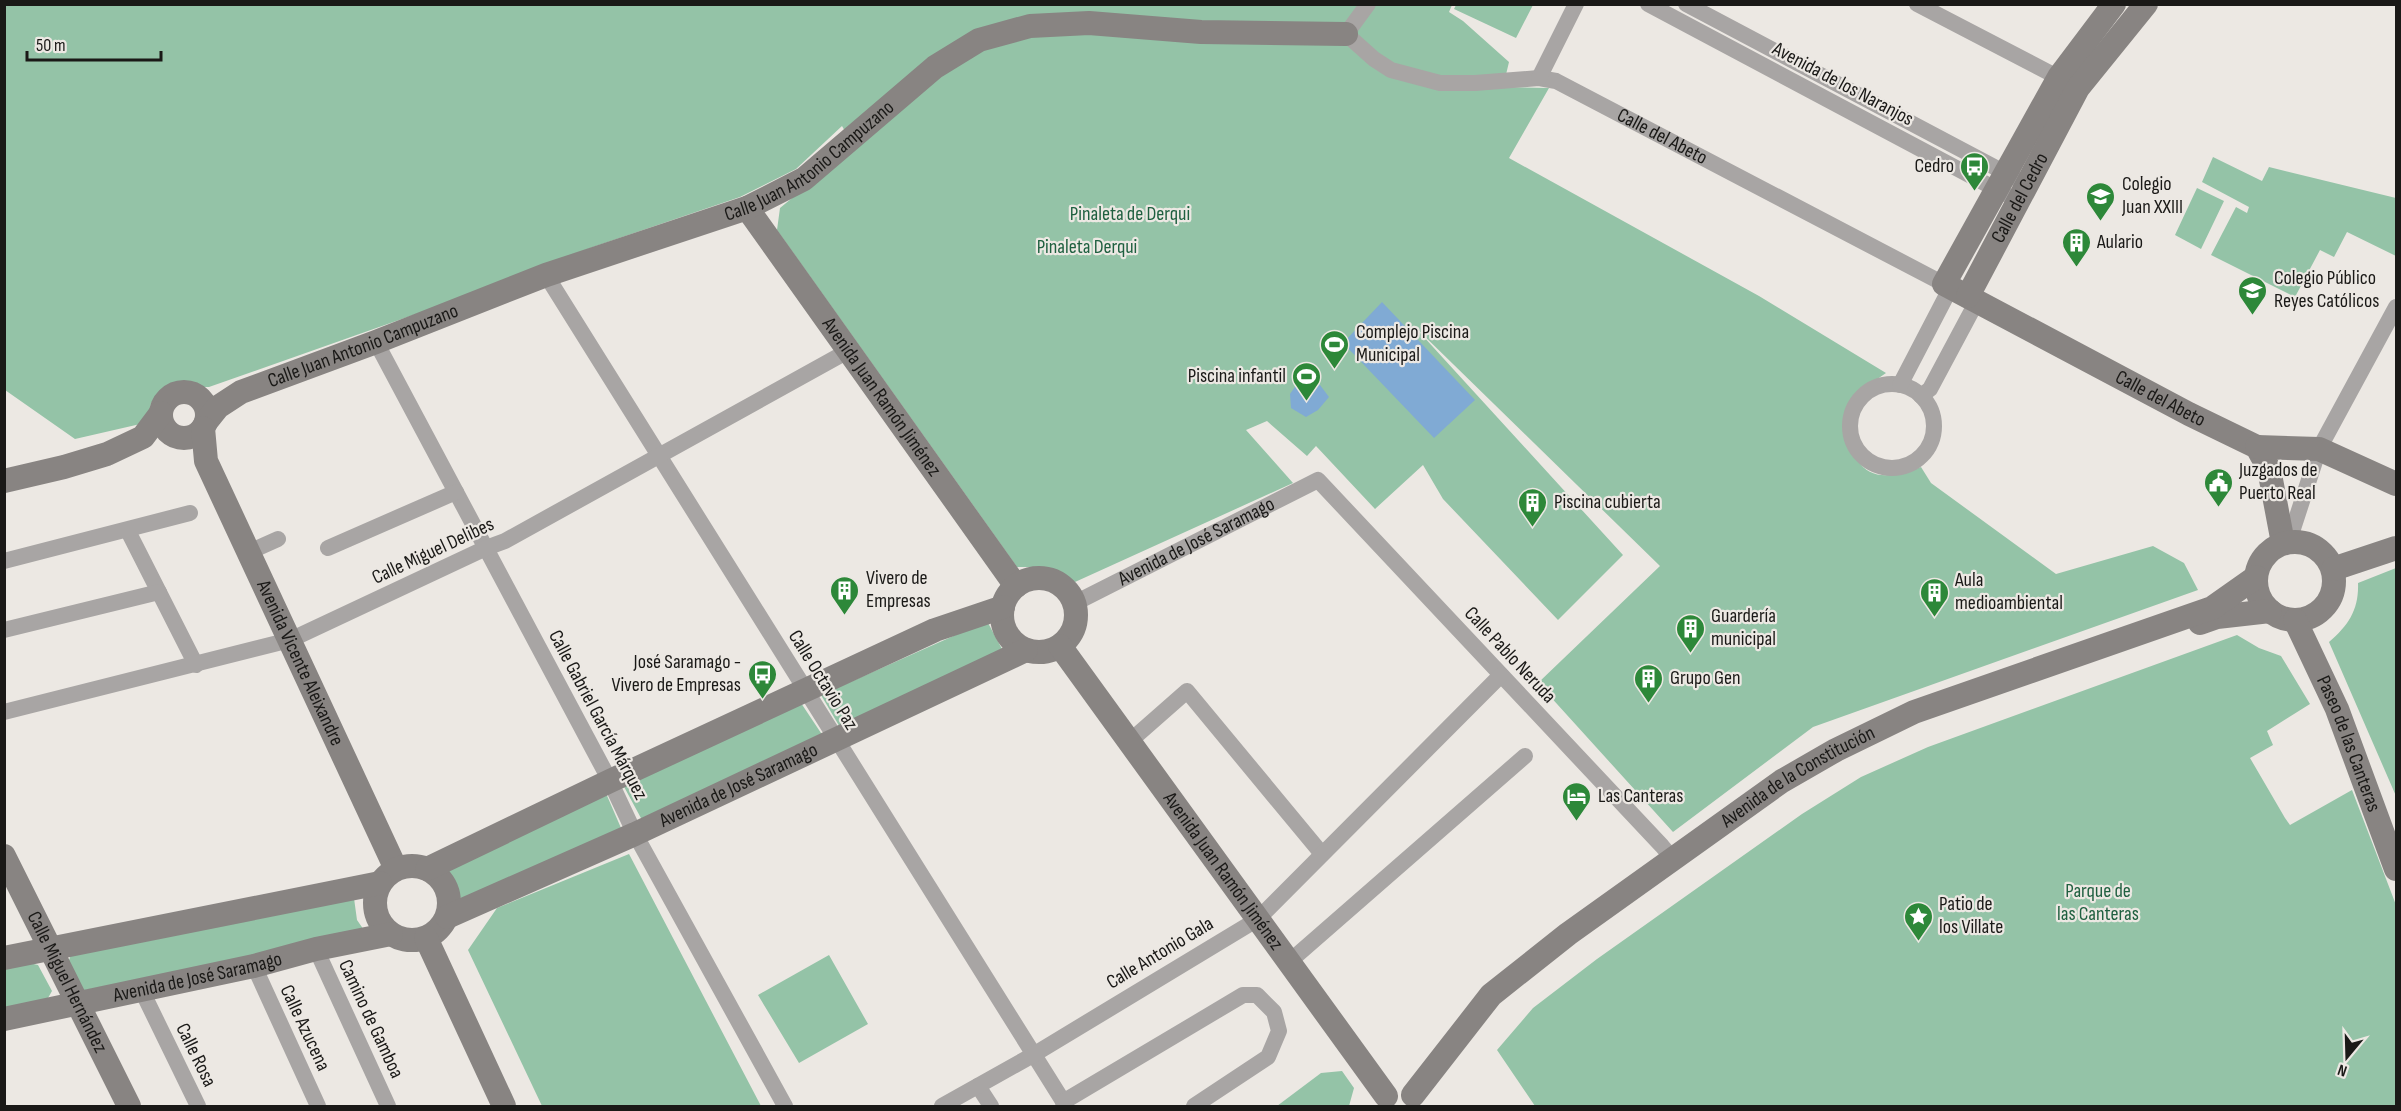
<svg xmlns="http://www.w3.org/2000/svg" width="2401" height="1111" viewBox="0 0 2401 1111" font-family="'Sofia Sans Condensed',sans-serif">
<style>
.green{fill:#94c3a7}
.water{fill:#80aad4}
.lines{fill:none;stroke-linecap:round;stroke-linejoin:round}
.street{stroke:#a8a5a4;stroke-width:16}
.secondary{stroke:#888482;stroke-width:24}
.labels{text-anchor:middle;dominant-baseline:central;stroke-width:4.5;stroke-linejoin:round;paint-order:stroke}
.street-label{font-size:20px;fill:#1a1917;stroke:#ece8e3}
.poi-label{font-size:20px;fill:#1a1917;stroke:#ece8e3;text-anchor:start}
.park-label{font-size:20px;fill:#1f6040;stroke:#ece8e3}
</style>
<rect width="100%" height="100%" fill="#ece8e3"/>
<!-- green -->
<path class="green" d="M 5,5 L 1452,5 L 1449,12 L 1463,21 L 1509,62 L 1503,87 L 1549,88 L 1509,158 L 1759,296 L 1886,373 L 1857,393 L 1848,404 C 1850,419 1851,448 1858,460 C 1871,484 1901,474 1921,467 L 1931,483 L 2056,574 L 2153,546 L 2184,563 L 2198,590 L 1813,727 L 1673,832 L 1538,683 L 1660,566 L 1412,324 L 1623,555 L 1558,620 L 1443,499 L 1423,465 L 1375,509 L 1316,446 L 1307,456 L 1267,421 L 1246,430 L 1293,483 L 1075,582 L 1046,567 L 1017,567 L 777,230 L 780,208 L 854,147 L 842,126 L 796,169 L 740,197 L 593,247 L 433,308 L 209,387 L 164,387 L 151,403 L 149,422 L 75,439 L 5,390 Z
M 1456,5 L 1456,4 L 1533,5 L 1516,38 L 1454,9 Z
M 2213,157 L 2262,181 L 2269,167 L 2396,198 L 2396,256 L 2347,232 L 2334,257 L 2320,250 L 2295,297 L 2211,255 L 2236,207 L 2247,213 L 2249,207 L 2202,182 Z
M 2197,188 L 2224,201 L 2201,249 L 2175,235 Z
M 2396,568 L 2396,796 L 2329,642 C 2349,625 2359,609 2358,583 Z
M 987,621 L 1002,649 L 841,729 L 821,695 Z
M 2237,635 L 2259,648 L 2281,656 L 2310,704 L 2267,731 L 2273,745 L 2250,758 L 2285,818 L 2290,825 L 2352,790 L 2396,905 L 2396,1106 L 1535,1106 L 1497,1050 L 1533,1008 L 1597,959 L 1802,814 L 1861,777 L 1928,747 Z
M 801,703 L 825,739 L 642,820 L 622,783 Z
M 605,791 L 621,828 L 461,899 L 445,866 Z
M 629,854 L 761,1106 L 542,1106 L 468,950 L 497,908 Z
M 353,891 L 357,920 L 366,933 L 81,991 L 68,963 L 72,952 Z
M 829,955 L 868,1024 L 799,1063 L 758,995 Z
M 29,963 L 38,965 L 52,991 L 48,998 L 5,1009 L 4,968 Z
M 1342,1071 L 1354,1088 L 1349,1106 L 1277,1106 L 1321,1073 Z"/>
<!-- water -->
<path class="water" d="M 1382,302 L 1475,400 L 1434,438 L 1343,343 Z
M 1307,380 L 1320,385 L 1329,397 L 1318,410 L 1306,417 L 1291,408 L 1290,394 L 1297,384 Z"/>
<g class="lines">
<!-- street -->
<g class="street">
<path id="s1" d="M 1368,4 L 1346,34 L 1374,59 L 1391,70 L 1440,83 L 1475,83 L 1539,78 L 1556,81 L 1944,284"/>
<path d="M 1648,4 L 2005,194"/>
<path d="M 1686,4 L 2015,178"/>
<path d="M 1917,4 L 2067,82"/>
<path d="M 1539,78 L 1576,4"/>
<path d="M 546,275 L 1066,1106"/>
<path d="M 376,342 L 610,781 L 635,834 L 785,1106"/>
<circle cx="1892" cy="426" r="42"/>
<path d="M 1900,385 L 1951,287"/>
<path d="M 1921,396 L 1930,389 L 1977,301"/>
<path d="M 128,531 L 196,665"/>
<path d="M 2289,541 L 2319,449 L 2396,307"/>
<path d="M 328,548 L 456,492"/>
<path d="M 249,552 L 278,539"/>
<path d="M 4,561 L 190,513"/>
<path id="s2" d="M 1075,603 L 1318,480 L 1662,846 L 1672,858"/>
<path d="M 4,630 L 159,592"/>
<path d="M 4,712 L 290,640 L 486,548 L 505,541 L 848,351"/>
<path d="M 1129,742 L 1187,691 L 1322,854"/>
<path d="M 316,949 L 388,1106"/>
<path d="M 1289,962 L 1525,756"/>
<path d="M 254,966 L 318,1106"/>
<path d="M 141,989 L 198,1106"/>
<path d="M 978,1086 L 991,1106"/>
<path d="M 1063,1102 L 1243,995 L 1257,995 L 1274,1012 L 1279,1031 L 1268,1057 L 1194,1106"/>
<path d="M 942,1106 L 1033,1055 L 1258,919 L 1501,675"/>
</g>
<!-- secondary -->
<g class="secondary">
<path id="s3" d="M 2114,4 L 2059,77 L 1944,284 L 2189,414 L 2257,447 L 2269,469 L 2283,543"/>
<path id="s4" d="M 747,208 L 1016,586"/>
<path id="s5" d="M 1968,296 L 2078,88 L 2146,4"/>
<circle cx="184" cy="415" r="23"/>
<path id="s6" d="M 206,422 L 218,407 L 241,392 L 376,342 L 546,275 L 747,208 L 804,179 L 935,67 L 979,40 L 1030,26 L 1089,23 L 1201,32 L 1346,34"/>
<path id="s7" d="M 203,428 L 206,461 L 396,869"/>
<path d="M 2257,447 L 2319,449 L 2396,484"/>
<path d="M 4,481 L 64,467 L 107,454 L 143,437 L 161,413"/>
<circle cx="2295" cy="581" r="39"/>
<path d="M 2333,569 L 2396,548"/>
<circle cx="1039" cy="615" r="37"/>
<path id="s8" d="M 2295,620 L 2337,709 L 2396,869"/>
<path d="M 2200,623 L 2217,617 L 2270,611"/>
<path id="s9" d="M 1060,646 L 1386,1096"/>
<path id="s10" d="M 4,856 L 129,1106"/>
<circle cx="412" cy="903" r="37"/>
<path d="M 427,869 L 610,781 L 935,630 L 1003,607"/>
<path id="s11" d="M 447,917 L 635,834 L 1026,650"/>
<path d="M 426,938 L 504,1106"/>
<path d="M 4,958 L 380,883"/>
<path id="s12" d="M 4,1019 L 254,966 L 316,949 L 391,934"/>
<path id="s13" d="M 1413,1095 L 1491,995 L 1568,934 L 1782,781 L 1836,750 L 1914,712 L 2212,608 L 2256,577"/>
</g>
</g>
<!-- icons -->
<defs>
<symbol id="bus-pin" viewBox="-11 -11 22 30"><path d="M0 17L-7.5 6A9.5 9.5 0 1 1 7.5 6Z" fill="#2d8839" stroke="#ece8e3"/><path d="M-5-6H5V4H4V6H2V4H-2V6H-4V4H-5ZM-3.5-4V0h7V-4ZM-3.5 1.2v1.5H-2V1.2ZM2 1.2v1.5H3.5V1.2Z" fill="#fff"/></symbol>
<symbol id="school-pin" viewBox="-11 -11 22 30"><path d="M0 17L-7.5 6A9.5 9.5 0 1 1 7.5 6Z" fill="#2d8839" stroke="#ece8e3"/><path d="M0-5L7-2L0 1L-7-2ZM-4 1L0 2.5L4 1V4Q0 6-4 4Z" fill="#fff"/></symbol>
<symbol id="building-pin" viewBox="-11 -11 22 30"><path d="M0 17L-7.5 6A9.5 9.5 0 1 1 7.5 6Z" fill="#2d8839" stroke="#ece8e3"/><path d="M-4-6H4V6H1V3H-1V6H-4ZM-2.5-4.3h1.7v1.8h-1.7ZM.8-4.3h1.7v1.8H.8ZM-2.5-1h1.7V.8h-1.7ZM.8-1h1.7V.8H.8Z" fill="#fff"/></symbol>
<symbol id="stadium-pin" viewBox="-11 -11 22 30"><path d="M0 17L-7.5 6A9.5 9.5 0 1 1 7.5 6Z" fill="#2d8839" stroke="#ece8e3"/><path d="M0-5a6.5 5 0 1 0 0 10a6.5 5 0 1 0 0-10ZM-3.5-1.8h7v3.6h-7Z" fill="#fff"/></symbol>
<symbol id="civic-pin" viewBox="-11 -11 22 30"><path d="M0 17L-7.5 6A9.5 9.5 0 1 1 7.5 6Z" fill="#2d8839" stroke="#ece8e3"/><path d="M-.6-6.5H3V-4.5H.6V-3L4-1V1h2V6H-6V1h2V-1L-.6-3ZM-1.2 2.5V6h2.4V2.5Z" fill="#fff"/></symbol>
<symbol id="hotel-pin" viewBox="-11 -11 22 30"><path d="M0 17L-7.5 6A9.5 9.5 0 1 1 7.5 6Z" fill="#2d8839" stroke="#ece8e3"/><path d="M-6-4.5h1.5V1H6V5H4.5V3h-9V5H-6ZM-4 0a1.8 1.8 0 1 1 3.6 0ZM.5 0V-2.5h3Q6-2.5 6 0Z" fill="#fff"/></symbol>
<symbol id="sight-pin" viewBox="-11 -11 22 30"><path d="M0 17L-7.5 6A9.5 9.5 0 1 1 7.5 6Z" fill="#2d8839" stroke="#ece8e3"/><path d="M0-6L1.8-2.2L6-1.7L2.9 1.2L3.7 5.4L0 3.3L-3.7 5.4L-2.9 1.2L-6-1.7L-1.8-2.2Z" fill="#fff"/></symbol>
</defs>
<g fill-rule="evenodd">
<use href="#bus-pin" x="1958" y="150" width="33" height="45"/>
<use href="#school-pin" x="2084" y="180" width="33" height="45"/>
<use href="#building-pin" x="2060" y="226" width="33" height="45"/>
<use href="#school-pin" x="2236" y="274" width="33" height="45"/>
<use href="#stadium-pin" x="1318" y="328" width="33" height="45"/>
<use href="#stadium-pin" x="1290" y="360" width="33" height="45"/>
<use href="#civic-pin" x="2202" y="466" width="33" height="45"/>
<use href="#building-pin" x="1516" y="486" width="33" height="45"/>
<use href="#building-pin" x="828" y="574" width="33" height="45"/>
<use href="#building-pin" x="1918" y="576" width="33" height="45"/>
<use href="#building-pin" x="1674" y="612" width="33" height="45"/>
<use href="#bus-pin" x="746" y="658" width="33" height="45"/>
<use href="#building-pin" x="1632" y="662" width="33" height="45"/>
<use href="#hotel-pin" x="1560" y="780" width="33" height="45"/>
<use href="#sight-pin" x="1902" y="900" width="33" height="45"/>
</g>
<g class="labels">
<!-- street labels -->
<g class="street-label">
<text transform="translate(1843 84) rotate(28)">Avenida de los Naranjos</text>
<text stroke="none"><textPath href="#s1" startOffset="382">Calle del Abeto</textPath></text>
<text stroke="none"><textPath href="#s6" startOffset="663">Calle Juan Antonio Campuzano</textPath></text>
<text stroke="none"><textPath href="#s5" startOffset="111">Calle del Cedro</textPath></text>
<text stroke="none"><textPath href="#s6" startOffset="177">Calle Juan Antonio Campuzano</textPath></text>
<text stroke="none"><textPath href="#s4" startOffset="232">Avenida Juan Ramón Jiménez</textPath></text>
<text stroke="none"><textPath href="#s3" startOffset="573">Calle del Abeto</textPath></text>
<text stroke="none"><textPath href="#s2" startOffset="136">Avenida de José Saramago</textPath></text>
<text transform="translate(433 551) rotate(-25)">Calle Miguel Delibes</text>
<text transform="translate(1510 655) rotate(47)">Calle Pablo Neruda</text>
<text stroke="none"><textPath href="#s7" startOffset="256">Avenida Vicente Aleixandre</textPath></text>
<text transform="translate(823 680) rotate(58)">Calle Octavio Paz</text>
<text transform="translate(598 715) rotate(62)">Calle Gabriel García Márquez</text>
<text stroke="none"><textPath href="#s8" startOffset="135">Paseo de las Canteras</textPath></text>
<text stroke="none"><textPath href="#s13" startOffset="504">Avenida de la Constitución</textPath></text>
<text stroke="none"><textPath href="#s11" startOffset="320">Avenida de José Saramago</textPath></text>
<text stroke="none"><textPath href="#s9" startOffset="278">Avenida Juan Ramón Jiménez</textPath></text>
<text transform="translate(1160 953) rotate(-31)">Calle Antonio Gala</text>
<text stroke="none"><textPath href="#s12" startOffset="198">Avenida de José Saramago</textPath></text>
<text stroke="none"><textPath href="#s10" startOffset="141">Calle Miguel Hernández</textPath></text>
<text transform="translate(371 1019) rotate(65)">Camino de Gamboa</text>
<text transform="translate(305 1028) rotate(65)">Calle Azucena</text>
<text transform="translate(196 1055) rotate(64)">Calle Rosa</text>
</g>
<!-- poi labels -->
<g class="poi-label">
<text x="1954" y="166" text-anchor="end">Cedro</text>
<text x="2122" y="184">Colegio<tspan x="2122" dy="23">Juan XXIII</tspan></text>
<text x="2097" y="242">Aulario</text>
<text x="2274" y="278">Colegio Público<tspan x="2274" dy="23">Reyes Católicos</tspan></text>
<text x="1356" y="332">Complejo Piscina<tspan x="1356" dy="23">Municipal</tspan></text>
<text x="1286" y="376" text-anchor="end">Piscina infantil</text>
<text x="2239" y="470">Juzgados de<tspan x="2239" dy="23">Puerto Real</tspan></text>
<text x="1554" y="502">Piscina cubierta</text>
<text x="866" y="578">Vivero de<tspan x="866" dy="23">Empresas</tspan></text>
<text x="1955" y="580">Aula<tspan x="1955" dy="23">medioambiental</tspan></text>
<text x="1711" y="616">Guardería<tspan x="1711" dy="23">municipal</tspan></text>
<text x="741" y="662" text-anchor="end">José Saramago -<tspan x="741" dy="23">Vivero de Empresas</tspan></text>
<text x="1670" y="678">Grupo Gen</text>
<text x="1598" y="796">Las Canteras</text>
<text x="1939" y="904">Patio de<tspan x="1939" dy="23">los Villate</tspan></text>
</g>
<!-- park labels -->
<g class="park-label">
<text x="1130" y="214">Pinaleta de Derqui</text>
<text x="1087" y="247">Pinaleta Derqui</text>
<text x="2098" y="891">Parque de<tspan x="2098" dy="23">las Canteras</tspan></text>
</g>
</g>
<!-- border -->
<rect width="2401" height="1111" fill="none" stroke="#1a1917" stroke-width="12"/>
<!-- north arrow -->
<g transform="translate(2347 1057) rotate(199)" stroke="#ece8e3" stroke-width="4.5" paint-order="stroke">
<path d="M0-4.5L10 22L0 15L-10 22Z" fill="#1a1917"/>
<text y="-9" font-size="16" font-weight="bold" text-anchor="middle" fill="#1a1917">N</text>
</g>
<!-- scale -->
<path d="M27 51v9h134v-9" fill="none" stroke="#1a1917" stroke-width="3"/>
<text x="36" y="51" font-size="18" fill="#1a1917" stroke="#ece8e3" stroke-width="4.5" paint-order="stroke">50 m</text>
</svg>
